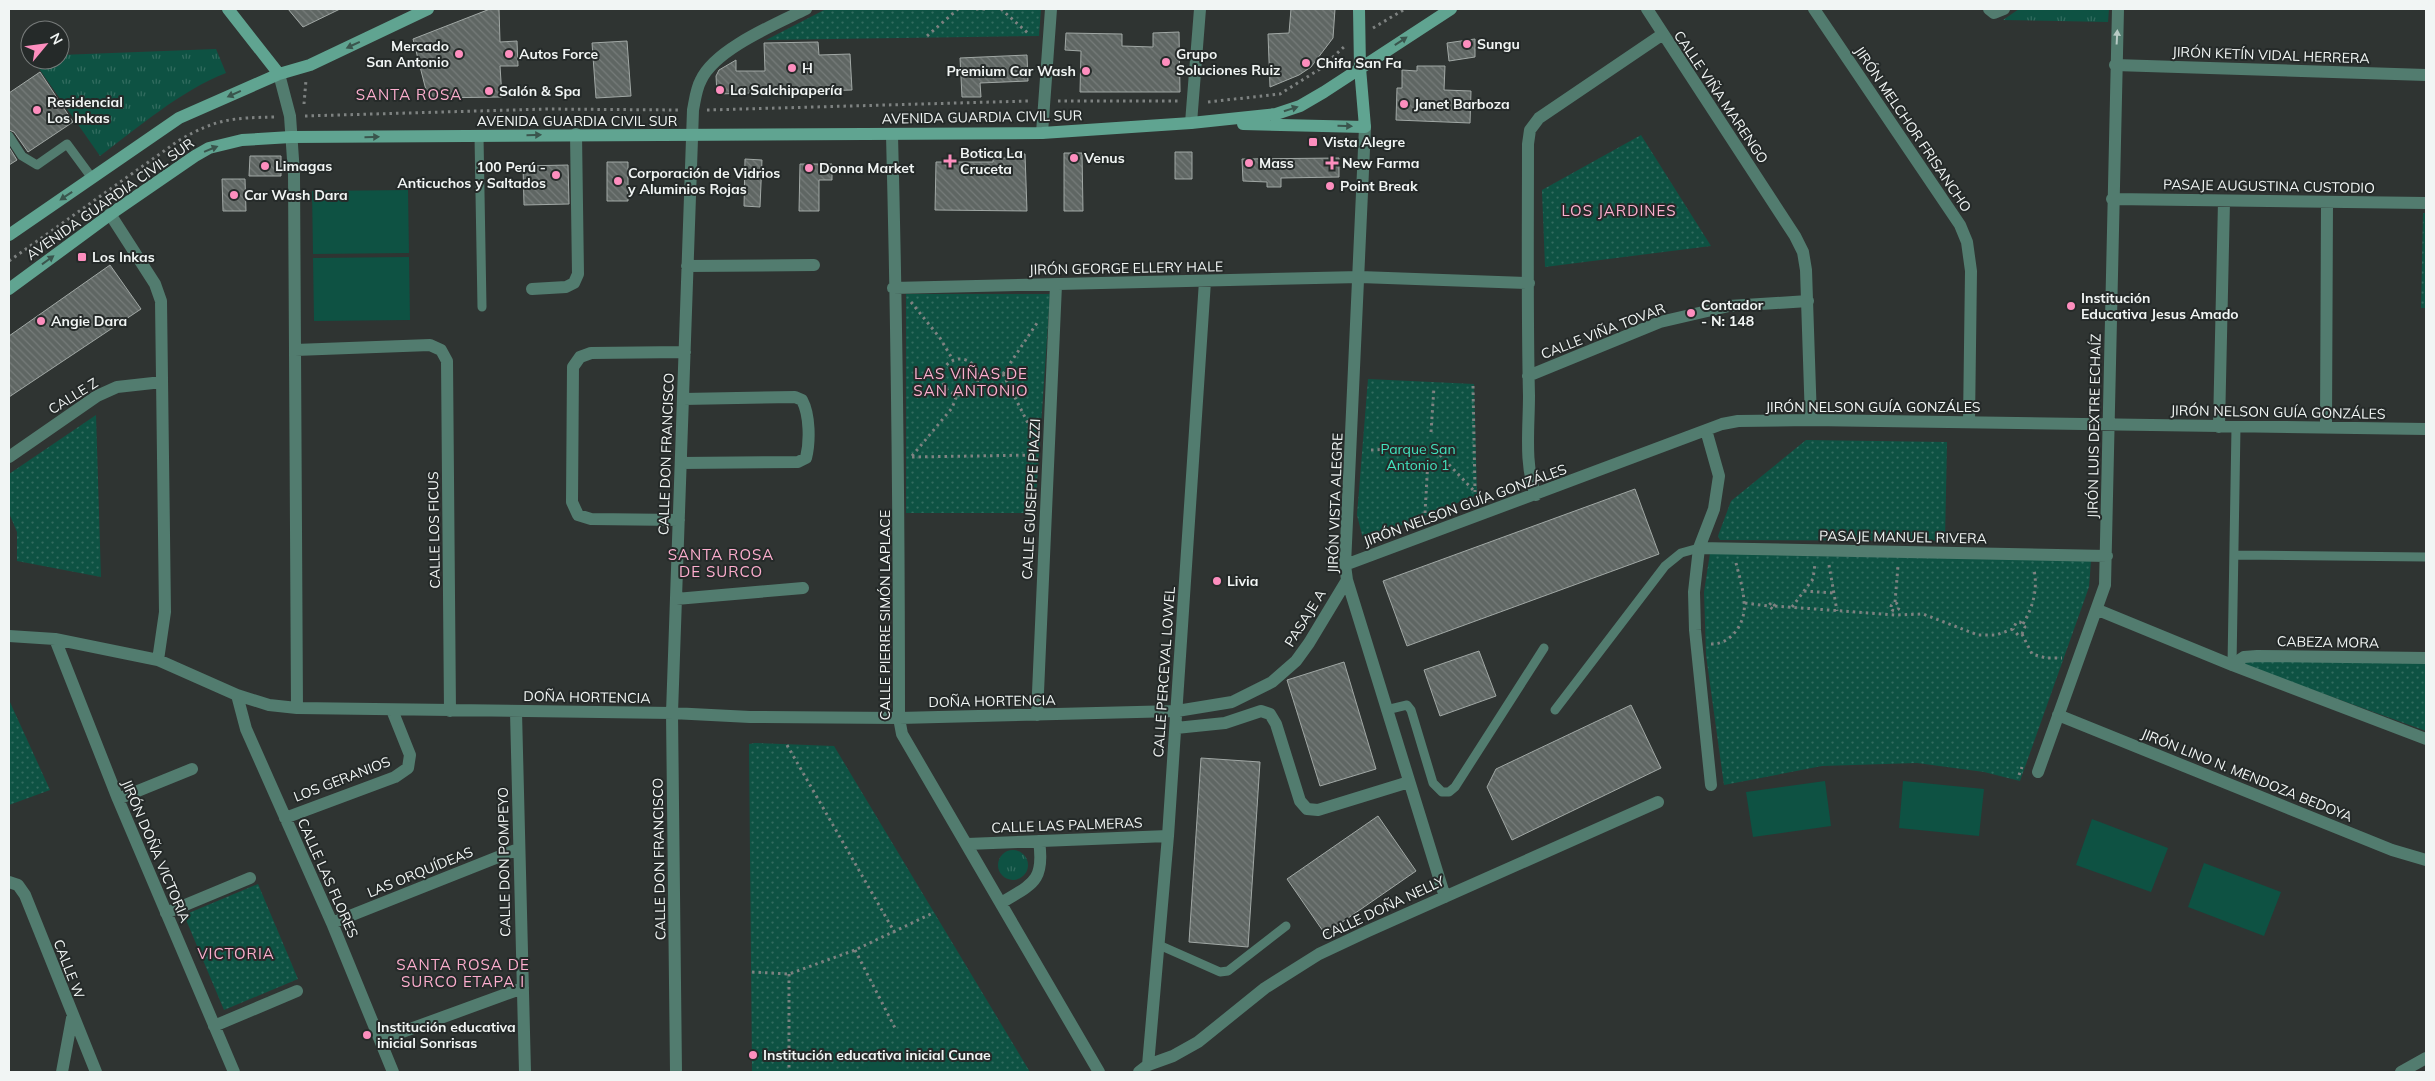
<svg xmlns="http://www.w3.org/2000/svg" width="2435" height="1081" viewBox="0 0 2435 1081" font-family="Mulish,sans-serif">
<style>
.grass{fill:url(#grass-tufts)}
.park{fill:url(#park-dots)}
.pitch{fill:#0e5243}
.building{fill:url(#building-back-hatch);stroke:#a1a8a5}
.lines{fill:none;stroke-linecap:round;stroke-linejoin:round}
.path{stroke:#7e8281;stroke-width:3;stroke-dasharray:2.5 4;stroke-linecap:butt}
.lane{stroke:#527c6f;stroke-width:9}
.street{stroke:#527c6f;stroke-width:12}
.secondary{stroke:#60a491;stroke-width:12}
.oneway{fill:#b9cbc5}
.oneway2{fill:#3a554d}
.poi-dot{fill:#fd8ebe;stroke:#252a29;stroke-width:2}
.labels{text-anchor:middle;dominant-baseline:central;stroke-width:4;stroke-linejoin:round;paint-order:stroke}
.poi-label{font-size:14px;font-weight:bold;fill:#f1f5f4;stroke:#252a29;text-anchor:start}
.street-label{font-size:14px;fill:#f1f5f4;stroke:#252a29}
.park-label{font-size:14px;fill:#42e3be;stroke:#252a29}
.neighbourhood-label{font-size:15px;letter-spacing:1px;fill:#fdaece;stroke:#252a29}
</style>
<defs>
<pattern id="grass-tufts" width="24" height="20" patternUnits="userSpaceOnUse" patternTransform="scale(1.25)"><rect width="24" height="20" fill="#0e5243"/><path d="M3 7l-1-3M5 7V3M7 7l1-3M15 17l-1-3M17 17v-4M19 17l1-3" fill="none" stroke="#326c5f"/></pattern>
<pattern id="park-dots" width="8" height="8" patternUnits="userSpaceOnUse" patternTransform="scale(1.25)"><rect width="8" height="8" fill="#0e5243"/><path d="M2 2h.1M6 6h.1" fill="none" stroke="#326c5f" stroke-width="1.8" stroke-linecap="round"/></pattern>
<pattern id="building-back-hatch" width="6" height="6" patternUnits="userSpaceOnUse" patternTransform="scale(1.25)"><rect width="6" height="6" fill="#5f6663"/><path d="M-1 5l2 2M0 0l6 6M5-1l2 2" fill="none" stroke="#767c7a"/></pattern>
</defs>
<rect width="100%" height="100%" fill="#2f3432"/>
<!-- grass -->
<path class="grass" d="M 2019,9 L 2109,9 L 2108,22 L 2003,20 Z
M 216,49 L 226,73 C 180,91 139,127 100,156 L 33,60 L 60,60 L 60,55 Z
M998 865a15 15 0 1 1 30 0a15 15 0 1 1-30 0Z"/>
<!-- park -->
<path class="park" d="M 826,9 L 1041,9 L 1039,36 L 766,40 Z
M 1641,135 L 1711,246 L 1545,267 L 1542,190 Z
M 2423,213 L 2426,213 L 2426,308 L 2421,308 Z
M 906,294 L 1050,294 L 1035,513 L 906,513 Z
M 1368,379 L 1474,384 L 1477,495 L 1370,538 L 1363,539 L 1357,515 Z
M 96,415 L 101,577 L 17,561 L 17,532 L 9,513 L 9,474 Z
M 1806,440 L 1947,442 L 1945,541 L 1720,540 L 1718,536 L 1731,501 Z
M 1710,553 L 2091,561 L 2089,587 L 2020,781 L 1984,772 L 1917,763 L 1822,766 L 1724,785 L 1706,655 L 1704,592 Z
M 2244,658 L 2426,660 L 2426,731 L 2244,665 Z
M 9,700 L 50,790 L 9,805 Z
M 755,743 L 834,746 L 1030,1072 L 752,1072 L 749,744 Z
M 258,884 L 298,979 L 224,1010 L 184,915 Z"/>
<!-- pitch -->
<path class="pitch" d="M 408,190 L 409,253 L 313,254 L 312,191 Z
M 409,257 L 410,320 L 314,321 L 313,258 Z
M 1825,781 L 1831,826 L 1753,837 L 1746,792 Z
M 1903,781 L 1984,789 L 1979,836 L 1899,828 Z
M 2092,819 L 2168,848 L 2151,892 L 2076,865 Z
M 2204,863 L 2281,892 L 2264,936 L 2188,907 Z
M 890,1051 L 903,1072 L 854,1072 Z"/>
<!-- building -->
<path class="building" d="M 288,9 L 340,9 L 303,27 Z
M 490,9 L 499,9 L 500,42 L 517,41 L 518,66 L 500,66 L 502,97 L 428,98 L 413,39 Z
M 1291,9 L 1335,9 L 1333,38 L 1311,67 L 1299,75 L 1270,87 L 1268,34 L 1289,33 Z
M 1179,32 L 1180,92 L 1080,92 L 1081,51 L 1065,50 L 1066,33 L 1122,34 L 1122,46 L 1153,47 L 1153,33 Z
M 1475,39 L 1475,57 L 1449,61 L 1447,43 Z
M 627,41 L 631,96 L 596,98 L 592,43 Z
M 818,42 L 819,55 L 850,54 L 852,90 L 717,94 L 716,76 L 719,70 L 736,60 L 736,71 L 765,71 L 764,43 Z
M 1027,55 L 1028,81 L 980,83 L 981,97 L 962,97 L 960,58 Z
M 1417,66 L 1445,66 L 1444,90 L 1471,91 L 1470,123 L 1396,120 L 1397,88 L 1402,88 L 1402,70 L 1417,71 Z
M 40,72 L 73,122 L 28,152 L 14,132 L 9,130 L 9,93 Z
M 9,147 L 17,160 L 9,165 Z
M 1175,152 L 1192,152 L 1192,179 L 1175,179 Z
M 1064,153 L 1082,153 L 1083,211 L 1064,211 Z
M 1009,154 L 1025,154 L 1027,211 L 935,210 L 936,162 L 993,162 L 993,158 L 1009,158 Z
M 250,156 L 281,156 L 281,176 L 249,176 Z
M 1339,158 L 1339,177 L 1281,178 L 1281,187 L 1267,187 L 1267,182 L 1243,181 L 1242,159 Z
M 745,159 L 762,160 L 760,207 L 744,206 Z
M 607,162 L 628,162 L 628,201 L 607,201 Z
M 800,164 L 832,164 L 832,180 L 819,180 L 819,211 L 799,211 Z
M 568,165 L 569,204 L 524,205 L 523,166 Z
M 222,179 L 245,179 L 246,211 L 223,211 Z
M 110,265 L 141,309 L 9,397 L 9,336 Z
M 1635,489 L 1659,554 L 1407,646 L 1383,581 Z
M 1479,651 L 1496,696 L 1440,716 L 1424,670 Z
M 1344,662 L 1376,769 L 1320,786 L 1287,680 Z
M 1631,705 L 1661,768 L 1512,840 L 1487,787 L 1496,769 Z
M 1201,758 L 1260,762 L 1248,947 L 1189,942 Z
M 1378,816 L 1416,871 L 1325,934 L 1287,879 Z"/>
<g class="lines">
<!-- path -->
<path class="path" d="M 976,9 L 985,9
M 1001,9 L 1030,35
M 1373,28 L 1405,9
M 927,36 L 958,9
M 1058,101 L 1179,101
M 1208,102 L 1280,94 L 1320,69 L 1345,46
M 304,104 L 306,80
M 707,110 L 1029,101
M 305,116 L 547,109 L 679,110
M 9,261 L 178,141 C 217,118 233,118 276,117
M 911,302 L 940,338 L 953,360
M942 377a18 18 0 1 1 36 0a18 18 0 1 1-36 0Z
M 1003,374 L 1033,433
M 1003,374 L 1039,320
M 958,377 L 1003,374
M 1473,386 L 1475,492
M 1431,432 L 1434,387
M 1371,450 L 1416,448
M 1440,455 L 1475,492
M 912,456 L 952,408 L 957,395
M 912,457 L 1034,455
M 1425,513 L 1428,459
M 1829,565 L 1837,611
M 1804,591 L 1833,593
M 1895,602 L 1898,566
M1891 607a4 4 0 1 1 8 0a4 4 0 1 1-8 0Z
M 1745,603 L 1768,606 L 1773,609 L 1775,606 L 1772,602 L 1768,606
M 1775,606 L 1895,615 L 1923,614 L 1978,635 L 1996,635 L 2013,629 L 2016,623 L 2020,622 L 2025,627 L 2022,634 L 2018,635 L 2013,629
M 1792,607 L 1813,579 L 1815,564
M 2023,624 C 2033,607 2038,589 2034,570
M 2022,634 L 2032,654 L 2046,658 L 2062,658
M 1711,644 C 1732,645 1747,621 1744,601 C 1743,588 1739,575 1736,563
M 787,745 L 895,933
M 2019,775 L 2022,767
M 855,950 L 896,1030
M 752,972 L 789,974 L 855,950 L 933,913
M 789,974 L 789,1072"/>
<!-- lane -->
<path class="lane" d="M 9,136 L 22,156 L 37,165 L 67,144 L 92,178
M 479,136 L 482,307
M 2234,555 L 2426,557
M 2232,665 L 2236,427
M 1386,710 L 1407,705 L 1411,710 L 1433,783 L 1442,792 L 1449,792 L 1455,787 L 1544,648
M 1555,710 L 1665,566 L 1681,553 L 1699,548
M 1159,945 L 1220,972 L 1228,971 L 1286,926"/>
<!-- street -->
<path class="street" d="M 1647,9 L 1795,236 L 1803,252 L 1806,270 L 1811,420
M 1814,9 L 1960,225 L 1967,242 L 1971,271 L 1969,422
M 1989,9 L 1994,13 L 2004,9
M 2115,65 L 2426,75
M 279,74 L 290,116 L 294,174 L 297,708
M 1191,123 L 1200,9
M 1365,127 L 1345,565 L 1347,580 L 1445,897
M 1042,133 L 1051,9
M 892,135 C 897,329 899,523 899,718 L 902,734 L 1099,1072
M 2112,199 L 2426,203
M 110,214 L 155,284 L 161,301 L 165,612 L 158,660
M 687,266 L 814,265
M 893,288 L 1360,277 L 1529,283
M 532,289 L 566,287 L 574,283 L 578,274 L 576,134
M 295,350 L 430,345 L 441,350 L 447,361 L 450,711
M 1528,376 L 1660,322 L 1729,306 L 1808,301
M 2219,427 L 2224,201
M 2326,428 L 2327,202
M 1706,430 L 1719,476 L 1714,509 L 1699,548 L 1694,592 L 1695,630 L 1711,785
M 9,457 L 97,396 L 117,387 L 162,382
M 681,463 L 798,462 L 806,458 C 810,442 810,415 802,400 L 795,397 L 683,399
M 1536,495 C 1524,465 1529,428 1529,396 C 1527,312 1528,228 1528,144 L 1530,130 L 1539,118 L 1663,34
M 679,520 L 591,519 L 578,515 L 572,502 L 573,367 L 580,357 L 591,353 L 685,352
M 1699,548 L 2107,556
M 1345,565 L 1722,424 L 1738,421 L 1811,420 L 2426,429
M 676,599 L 803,588
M 2098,610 L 2232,665 L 2426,739
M 9,636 L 55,639 L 158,660 L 237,695 L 269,705 L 297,708 L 672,713 L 750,717 L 899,718 L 1177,711 L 1232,702 L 1272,682 L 1296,661 L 1309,643 L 1347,580
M 55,639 L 118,799 L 234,1072
M 2232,665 L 2244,657 L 2257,656 L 2426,658
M 237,695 L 246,729 L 332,923 L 393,1072
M 516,712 L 525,1072
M 1037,715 L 1056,285
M 2058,715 L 2392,850 L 2426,860
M 1176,728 L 1225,723 L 1261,711 L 1270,714 L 1276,724 L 1300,801 L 1307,809 L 1318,810 L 1409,782
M 2038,772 L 2105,585 L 2118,9
M 118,799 L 192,769
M 285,818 L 395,777 L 408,768 L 410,755 L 392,710
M 967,844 L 1168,836
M 9,882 L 18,885 L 25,895 L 96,1072
M 1001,903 C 1032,884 1045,882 1039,841
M 166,913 L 250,878
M 332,923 L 518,849
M 214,1026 L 297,991
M 380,1040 L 523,988
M 1148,1065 L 1168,836 L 1205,281
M 62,1072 L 72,1018
M 676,1072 L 672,713 L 693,110 C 695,100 696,89 701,80 C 715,49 776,24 806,9
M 1139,1072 L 1148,1065 L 1173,1056 L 1198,1042 L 1265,988 L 1319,954 L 1368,931 L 1658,802
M 2401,1072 L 2426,1058"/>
<!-- secondary -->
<path class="secondary" d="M 228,9 L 279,74
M 1243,124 L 1365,127 L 1360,68 L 1359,9
M 9,235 L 179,118 L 279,74 L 310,65 L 428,9
M 9,289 L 115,211 L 195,156 L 209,148 L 242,140 L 291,137 L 1042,133 L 1191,123 L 1276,114 L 1300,106 L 1324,92 L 1451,9"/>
</g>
<!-- one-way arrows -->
<defs><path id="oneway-solid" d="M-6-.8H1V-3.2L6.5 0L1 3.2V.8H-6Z" transform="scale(1.25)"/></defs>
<use class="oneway" href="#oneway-solid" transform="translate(2117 37) rotate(-87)"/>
<g class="oneway2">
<use href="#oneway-solid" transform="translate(1401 41) rotate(-34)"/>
<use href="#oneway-solid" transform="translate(353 45) rotate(155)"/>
<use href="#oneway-solid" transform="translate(234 94) rotate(156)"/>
<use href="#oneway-solid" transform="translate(1291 109) rotate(-18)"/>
<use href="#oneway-solid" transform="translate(1345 126) rotate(1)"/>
<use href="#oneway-solid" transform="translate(534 135) rotate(-1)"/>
<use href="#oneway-solid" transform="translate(372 137) rotate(-1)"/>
<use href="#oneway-solid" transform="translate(211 149) rotate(-22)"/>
<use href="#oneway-solid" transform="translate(66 196) rotate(146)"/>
<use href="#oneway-solid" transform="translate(48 260) rotate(-36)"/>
</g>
<!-- markers -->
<g class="poi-dot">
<circle cx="1467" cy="44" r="5"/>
<circle cx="459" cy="54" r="5"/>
<circle cx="509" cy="54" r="5"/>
<circle cx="1166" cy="62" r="5"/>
<circle cx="1306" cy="63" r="5"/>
<circle cx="792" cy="68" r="5"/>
<circle cx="1086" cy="71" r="5"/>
<circle cx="720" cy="90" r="5"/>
<circle cx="489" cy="91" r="5"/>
<circle cx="1404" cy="104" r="5"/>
<circle cx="37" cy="110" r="5"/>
<rect x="1308" y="137" width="10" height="10" rx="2.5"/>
<circle cx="1074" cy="158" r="5"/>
<path d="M947.5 153.5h5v5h5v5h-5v5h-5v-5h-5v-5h5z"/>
<circle cx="1249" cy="163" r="5"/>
<path d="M1329.5 155.5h5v5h5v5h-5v5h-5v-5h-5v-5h5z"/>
<circle cx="265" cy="166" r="5"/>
<circle cx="809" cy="168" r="5"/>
<circle cx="556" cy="175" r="5"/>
<circle cx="618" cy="181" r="5"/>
<circle cx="1330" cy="186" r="5"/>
<circle cx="234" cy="195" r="5"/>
<rect x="77" y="252" width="10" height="10" rx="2.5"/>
<circle cx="2071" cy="306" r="5"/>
<circle cx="1691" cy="313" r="5"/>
<circle cx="41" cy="321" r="5"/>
<circle cx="1217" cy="581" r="5"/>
<circle cx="367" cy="1035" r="5"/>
<circle cx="753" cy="1055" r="5"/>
</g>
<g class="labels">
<!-- poi labels -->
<g class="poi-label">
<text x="1477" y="44">Sungu</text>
<text x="449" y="46" text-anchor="end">Mercado<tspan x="449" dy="16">San Antonio</tspan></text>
<text x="519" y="54">Autos Force</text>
<text x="1176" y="54">Grupo<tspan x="1176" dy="16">Soluciones Ruiz</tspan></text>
<text x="1316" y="63">Chifa San Fa</text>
<text x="802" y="68">H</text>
<text x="1076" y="71" text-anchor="end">Premium Car Wash</text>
<text x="730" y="90">La Salchipapería</text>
<text x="499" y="91">Salón &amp; Spa</text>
<text x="47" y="102">Residencial<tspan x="47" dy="16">Los Inkas</tspan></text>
<text x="1414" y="104">Janet Barboza</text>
<text x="1323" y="142">Vista Alegre</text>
<text x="960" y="153">Botica La<tspan x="960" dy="16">Cruceta</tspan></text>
<text x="1084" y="158">Venus</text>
<text x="1259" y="163">Mass</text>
<text x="1342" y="163">New Farma</text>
<text x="275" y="166">Limagas</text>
<text x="546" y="167" text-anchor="end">100 Perú -<tspan x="546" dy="16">Anticuchos y Saltados</tspan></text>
<text x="819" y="168">Donna Market</text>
<text x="628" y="173">Corporación de Vidrios<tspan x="628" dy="16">y Aluminios Rojas</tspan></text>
<text x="1340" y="186">Point Break</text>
<text x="244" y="195">Car Wash Dara</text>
<text x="92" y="257">Los Inkas</text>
<text x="2081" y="298">Institución<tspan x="2081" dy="16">Educativa Jesus Amado</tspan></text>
<text x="1701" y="305">Contador<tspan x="1701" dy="16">- N: 148</tspan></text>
<text x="51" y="321">Angie Dara</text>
<text x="1227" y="581">Livia</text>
<text x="377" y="1027">Institución educativa<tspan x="377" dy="16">inicial Sonrisas</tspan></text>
<text x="763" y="1055">Institución educativa inicial Cunae</text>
</g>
<!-- street labels -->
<g class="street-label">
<text transform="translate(2271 55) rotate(2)">JIRÓN KETÍN VIDAL HERRERA</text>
<text transform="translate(1721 97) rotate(56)">CALLE VIÑA MARENGO</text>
<text transform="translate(982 117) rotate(-1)">AVENIDA GUARDIA CIVIL SUR</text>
<text x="577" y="121">AVENIDA GUARDIA CIVIL SUR</text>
<text transform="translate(1913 129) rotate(56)">JIRÓN MELCHOR FRISANCHO</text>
<text transform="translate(2269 186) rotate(1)">PASAJE AUGUSTINA CUSTODIO</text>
<text transform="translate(110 199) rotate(-35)">AVENIDA GUARDIA CIVIL SUR</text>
<text transform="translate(1126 268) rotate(-1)">JIRÓN GEORGE ELLERY HALE</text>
<text transform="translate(1603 331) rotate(-21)">CALLE VIÑA TOVAR</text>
<text transform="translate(73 396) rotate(-32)">CALLE Z</text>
<text x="1873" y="407">JIRÓN NELSON GUÍA GONZÁLES</text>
<text transform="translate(2278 412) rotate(1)">JIRÓN NELSON GUÍA GONZÁLES</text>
<text transform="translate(2094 426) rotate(-89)">JIRÓN LUIS DEXTRE ECHAÍZ</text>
<text transform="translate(666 454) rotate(-88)">CALLE DON FRANCISCO</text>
<text transform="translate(1031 499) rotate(-87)">CALLE GUISEPPE PIAZZI</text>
<text transform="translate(1335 503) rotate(-88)">JIRÓN VISTA ALEGRE</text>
<text transform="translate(1465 505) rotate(-20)">JIRÓN NELSON GUÍA GONZÁLES</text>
<text transform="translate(434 530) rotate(-91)">CALLE LOS FICUS</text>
<text transform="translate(1903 537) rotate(1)">PASAJE MANUEL RIVERA</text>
<text transform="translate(885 615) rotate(-90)">CALLE PIERRE SIMÓN LAPLACE</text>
<text transform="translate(1305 618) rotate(-58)">PASAJE A</text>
<text transform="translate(2328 642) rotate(1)">CABEZA MORA</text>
<text transform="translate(1164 672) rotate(-86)">CALLE PERCEVAL LOWEL</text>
<text transform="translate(587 697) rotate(1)">DOÑA HORTENCIA</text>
<text transform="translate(992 701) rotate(-1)">DOÑA HORTENCIA</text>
<text transform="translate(2247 775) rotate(22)">JIRÓN LINO N. MENDOZA BEDOYA</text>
<text transform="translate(342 779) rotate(-21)">LOS GERANIOS</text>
<text transform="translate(1067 825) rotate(-2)">CALLE LAS PALMERAS</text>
<text transform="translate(156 851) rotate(67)">JIRÓN DOÑA VICTORIA</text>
<text transform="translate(659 859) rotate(-91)">CALLE DON FRANCISCO</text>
<text transform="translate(504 862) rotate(-91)">CALLE DON POMPEYO</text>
<text transform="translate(420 872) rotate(-22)">LAS ORQUÍDEAS</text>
<text transform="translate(328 878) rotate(66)">CALLE LAS FLORES</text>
<text transform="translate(1383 908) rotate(-25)">CALLE DOÑA NELLY</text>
<text transform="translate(69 969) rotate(69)">CALLE W</text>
</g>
<!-- park labels -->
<g class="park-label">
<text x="1418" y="449">Parque San<tspan x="1418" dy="16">Antonio 1</tspan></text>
</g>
<!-- neighbourhood labels -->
<g class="neighbourhood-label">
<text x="409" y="94">SANTA ROSA</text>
<text x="1619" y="210">LOS JARDINES</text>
<text x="971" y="373">LAS VIÑAS DE<tspan x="971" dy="17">SAN ANTONIO</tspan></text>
<text x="721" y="554">SANTA ROSA<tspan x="721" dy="17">DE SURCO</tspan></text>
<text x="236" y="953">VICTORIA</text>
<text x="463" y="964">SANTA ROSA DE<tspan x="463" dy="17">SURCO ETAPA I</tspan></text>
</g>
</g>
<!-- border -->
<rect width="2435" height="1081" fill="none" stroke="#f1f5f4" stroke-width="20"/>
<!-- north arrow -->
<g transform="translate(45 45) rotate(61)"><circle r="24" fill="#252a29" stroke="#777b7a"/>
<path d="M0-4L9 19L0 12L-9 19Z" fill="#fd8ebe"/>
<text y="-8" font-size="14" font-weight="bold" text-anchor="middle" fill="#f1f5f4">N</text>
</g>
</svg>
